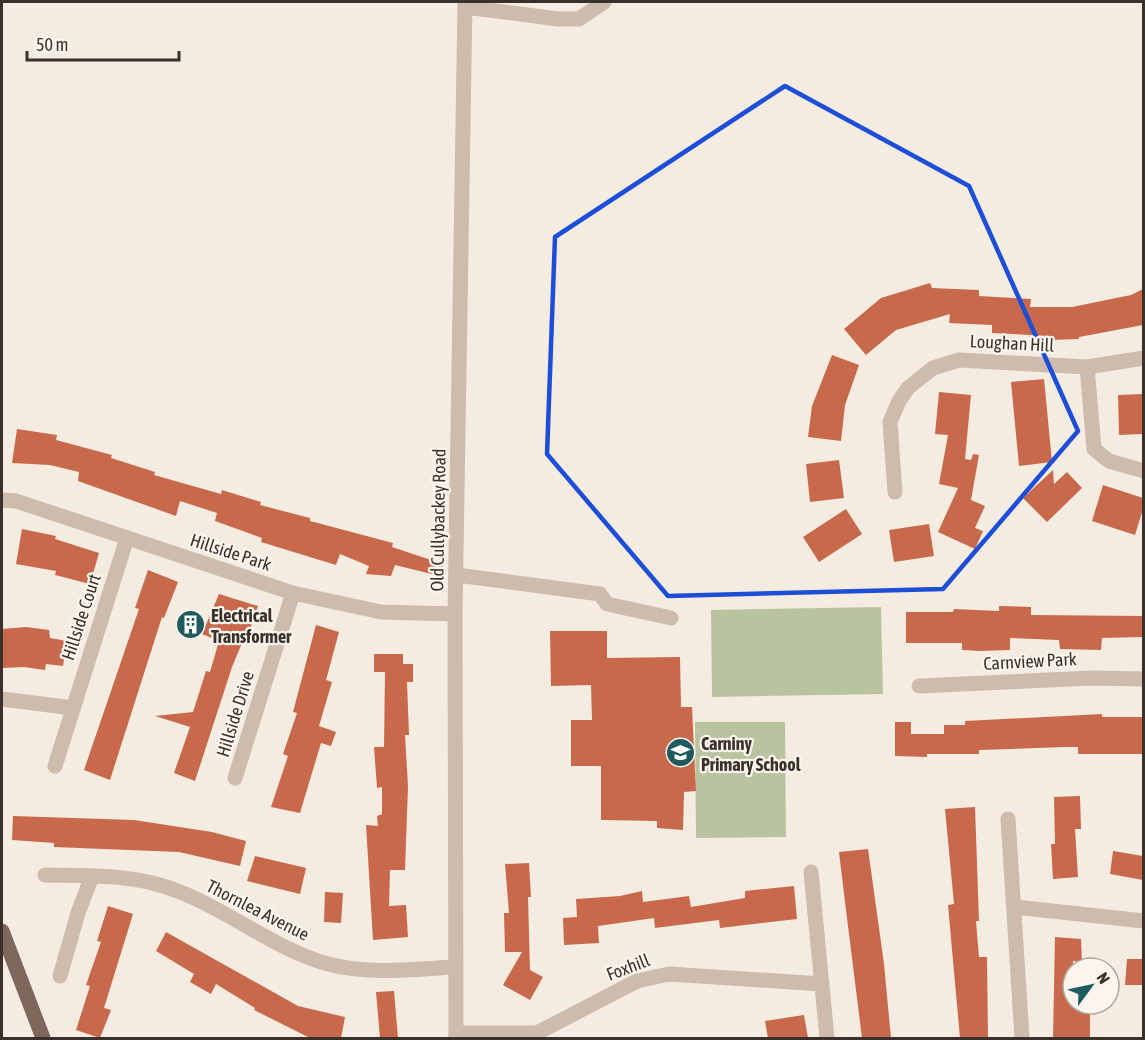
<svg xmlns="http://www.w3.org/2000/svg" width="1145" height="1040" viewBox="0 0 1145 1040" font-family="'Asap Condensed',sans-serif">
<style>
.green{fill:#b8c4a0}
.building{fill:#c8694b}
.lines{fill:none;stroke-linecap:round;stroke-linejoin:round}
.minor{stroke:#cdbbac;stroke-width:15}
.major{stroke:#7d675c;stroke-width:15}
.marked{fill:none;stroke:#1d4ed8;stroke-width:4.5;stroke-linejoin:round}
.labels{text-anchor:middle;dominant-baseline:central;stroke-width:4.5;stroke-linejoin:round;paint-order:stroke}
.street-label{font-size:18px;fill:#3b302b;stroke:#fbf5ee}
.poi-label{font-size:18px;font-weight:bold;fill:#3b302b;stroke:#fbf5ee;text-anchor:start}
</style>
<rect width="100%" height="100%" fill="#f4ebe1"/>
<!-- green -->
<path class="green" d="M 881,607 L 883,694 L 712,697 L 711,610 Z
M 695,722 L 785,722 L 786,837 L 696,838 Z"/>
<!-- building -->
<path class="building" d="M 930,283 L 932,288 L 979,290 L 979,296 L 1031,299 L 1030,307 L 1072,307 L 1131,295 L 1143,289 L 1143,325 L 1079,337 L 1079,339 L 1050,340 L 1050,336 L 992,333 L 992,325 L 949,323 L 950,314 L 896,330 L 866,355 L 844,329 L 881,298 Z
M 832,355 L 859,365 L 845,405 L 841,441 L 808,437 L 812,406 Z
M 1044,379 L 1052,462 L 1019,466 L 1011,382 Z
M 939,392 L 971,395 L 965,459 L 971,460 L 973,454 L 979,455 L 971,500 L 985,506 L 975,528 L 983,531 L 975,549 L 938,532 L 958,488 L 939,484 L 948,435 L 935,434 Z
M 1143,394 L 1143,434 L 1119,435 L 1118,395 Z
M 17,429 L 57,435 L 56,440 L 112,455 L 111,458 L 155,472 L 154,475 L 221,494 L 222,490 L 261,502 L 260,505 L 310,518 L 310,521 L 393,543 L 392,547 L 443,564 L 440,576 L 395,565 L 391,576 L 366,574 L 369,566 L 340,554 L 336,565 L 261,542 L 262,538 L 215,521 L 217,513 L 180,501 L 176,516 L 78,481 L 79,472 L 50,465 L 12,463 Z
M 839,460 L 844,498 L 810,502 L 806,464 Z
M 1053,470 L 1054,484 L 1067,472 L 1082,488 L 1047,522 L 1023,498 Z
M 1103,485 L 1143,498 L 1143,509 L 1135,535 L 1092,521 Z
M 846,509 L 862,534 L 819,562 L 803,537 Z
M 929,524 L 934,556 L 894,562 L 889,530 Z
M 22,529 L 56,536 L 55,539 L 99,553 L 90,584 L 55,575 L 56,571 L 16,564 Z
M 148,570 L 178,582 L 164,618 L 162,617 L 110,780 L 84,770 L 139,609 L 135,608 Z
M 219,594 L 258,606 L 245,644 L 242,643 L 232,667 L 195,781 L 174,773 L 190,727 L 155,716 L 193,712 L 206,671 L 210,672 L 219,641 L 202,634 Z
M 999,606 L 1031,607 L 1031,615 L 1143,616 L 1143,637 L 1102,638 L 1101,650 L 1060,649 L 1059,640 L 1010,638 L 1010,650 L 980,651 L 962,650 L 962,643 L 906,643 L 906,612 L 953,612 L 954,609 L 999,611 Z
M 316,625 L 339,632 L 326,680 L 332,682 L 319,726 L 336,732 L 331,746 L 321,743 L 300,813 L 271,807 L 288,756 L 283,754 L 297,713 L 293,712 Z
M 26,627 L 49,630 L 50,638 L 67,641 L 63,666 L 46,664 L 45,670 L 24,667 L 2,668 L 2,629 Z
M 550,631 L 607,631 L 607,658 L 680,657 L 681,707 L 692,707 L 696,791 L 684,792 L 683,830 L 657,828 L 657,821 L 601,820 L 601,766 L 571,766 L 571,720 L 592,720 L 591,685 L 551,686 Z
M 374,654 L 403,654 L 403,664 L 413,664 L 413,682 L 407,682 L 409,735 L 405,735 L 408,786 L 405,870 L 390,870 L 389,906 L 406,905 L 408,937 L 373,940 L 366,825 L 378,826 L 377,816 L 382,814 L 382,787 L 377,788 L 374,747 L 384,747 L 385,672 L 374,672 Z
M 1102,714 L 1102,717 L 1143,717 L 1143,754 L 1078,754 L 1078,747 L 1065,747 L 979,750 L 979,754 L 927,754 L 927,757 L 895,756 L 895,722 L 911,722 L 911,734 L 944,734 L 944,725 L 965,725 L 965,721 Z
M 1080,796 L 1081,829 L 1075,829 L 1078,877 L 1053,879 L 1051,844 L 1055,844 L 1054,797 Z
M 975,807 L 979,921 L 976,921 L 979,957 L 987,957 L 988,1038 L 960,1038 L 948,905 L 954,904 L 945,809 Z
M 13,816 L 134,820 L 212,832 L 246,841 L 240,866 L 179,852 L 54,847 L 54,843 L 12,840 Z
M 868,849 L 884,964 L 891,1038 L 862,1038 L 845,902 L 839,852 Z
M 1113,851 L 1143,856 L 1143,880 L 1110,874 Z
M 255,856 L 306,868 L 300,894 L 247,881 Z
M 529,863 L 531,897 L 528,897 L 530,970 L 543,977 L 530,1000 L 503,985 L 522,952 L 505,952 L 504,913 L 509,913 L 505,864 Z
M 794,886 L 797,919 L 720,928 L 719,920 L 655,928 L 654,918 L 598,926 L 599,943 L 564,945 L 563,918 L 577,917 L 576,899 L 620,896 L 642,891 L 643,902 L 689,896 L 691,907 L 745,898 L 745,891 Z
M 325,892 L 343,893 L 341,923 L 324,922 Z
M 108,906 L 133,914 L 104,1008 L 111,1010 L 100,1038 L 76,1030 L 90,986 L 86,985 L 101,942 L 97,941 Z
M 166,932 L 298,1006 L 345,1017 L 341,1038 L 310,1038 L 254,1010 L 255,1008 L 216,984 L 211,994 L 190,982 L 194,974 L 156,951 Z
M 1055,937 L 1081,939 L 1082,962 L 1073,961 L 1073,1004 L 1090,1004 L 1090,1038 L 1053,1038 Z
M 1127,959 L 1143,959 L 1143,985 L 1125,985 Z
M 394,991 L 398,1038 L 380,1038 L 376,992 Z
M 804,1015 L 808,1038 L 768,1038 L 765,1021 Z"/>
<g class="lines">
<!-- minor -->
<path class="minor" d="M 465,7 L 558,19 L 579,19 L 604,2
M 1087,367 L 1094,449 L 1109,461 L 1144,471
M 895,492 L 890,422 L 899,401 L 908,388 L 933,368 L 959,360 L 1087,367 L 1144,358
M 2,500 L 16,501 L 293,593 L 381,612 L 455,614
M 457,575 L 600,594 L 607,604 L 671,618
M 919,686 L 1092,678 L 1144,679
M 2,699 L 73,708
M 55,766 L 127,538
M 235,778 L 293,593
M 1008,819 L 1022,1038
M 811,872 L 827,1038
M 45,875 C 83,876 126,874 163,886 C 220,903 270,948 328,964 C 370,975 413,969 455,967
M 1015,907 L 1144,921
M 60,976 L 78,913 L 92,876
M 456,1033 L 537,1033 L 637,981 L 669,974 L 822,984
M 456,1038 L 455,614 L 465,2"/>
<!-- major -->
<path class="major" d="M 2,931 L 43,1038"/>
</g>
<!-- marked area -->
<path class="marked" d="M 785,86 L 969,186 L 1078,431 L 943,589 L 668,596 L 547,454 L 555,237 Z"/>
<!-- icons -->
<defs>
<symbol id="building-disc" viewBox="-11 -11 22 22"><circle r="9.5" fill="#1f5a5e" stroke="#fbf5ee"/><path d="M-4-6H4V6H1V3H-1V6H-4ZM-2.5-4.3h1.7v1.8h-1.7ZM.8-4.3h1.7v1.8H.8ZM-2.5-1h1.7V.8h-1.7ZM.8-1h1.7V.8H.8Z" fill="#fff"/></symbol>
<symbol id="school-disc" viewBox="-11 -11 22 22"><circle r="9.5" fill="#1f5a5e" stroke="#fbf5ee"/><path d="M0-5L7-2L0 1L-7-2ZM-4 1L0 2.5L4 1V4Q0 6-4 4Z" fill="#fff"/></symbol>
</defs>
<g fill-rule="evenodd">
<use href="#building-disc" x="174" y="608" width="33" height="33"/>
<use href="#school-disc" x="664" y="736" width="33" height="33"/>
</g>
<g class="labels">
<!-- street labels -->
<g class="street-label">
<text transform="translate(1012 343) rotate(3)">Loughan Hill</text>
<text transform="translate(438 520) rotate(-89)">Old Cullybackey Road</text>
<text transform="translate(231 552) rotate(18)">Hillside Park</text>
<text transform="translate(81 617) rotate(-72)">Hillside Court</text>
<text transform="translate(1030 661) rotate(-3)">Carnview Park</text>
<text transform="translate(235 714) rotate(-73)">Hillside Drive</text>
<text transform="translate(258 910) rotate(27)">Thornlea Avenue</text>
<text transform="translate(628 967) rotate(-21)">Foxhill</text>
</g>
<!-- poi labels -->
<g class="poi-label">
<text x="211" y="615">Electrical<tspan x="211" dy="21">Transformer</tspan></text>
<text x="701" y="743">Carniny<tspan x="701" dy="21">Primary School</tspan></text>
</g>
</g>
<!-- border -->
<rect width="1145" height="1040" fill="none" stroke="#3b302b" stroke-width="6"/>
<!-- north arrow -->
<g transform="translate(1091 986) rotate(57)"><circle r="28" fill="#fbf5ee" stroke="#aea6a0" stroke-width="1.5"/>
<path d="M0-4.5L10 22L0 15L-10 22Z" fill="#1f5a5e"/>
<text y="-9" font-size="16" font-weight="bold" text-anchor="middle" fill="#3b302b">N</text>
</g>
<!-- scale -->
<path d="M27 51v9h152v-9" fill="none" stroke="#3b302b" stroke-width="3"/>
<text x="36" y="51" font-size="18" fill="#3b302b" stroke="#fbf5ee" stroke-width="4.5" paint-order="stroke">50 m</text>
</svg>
